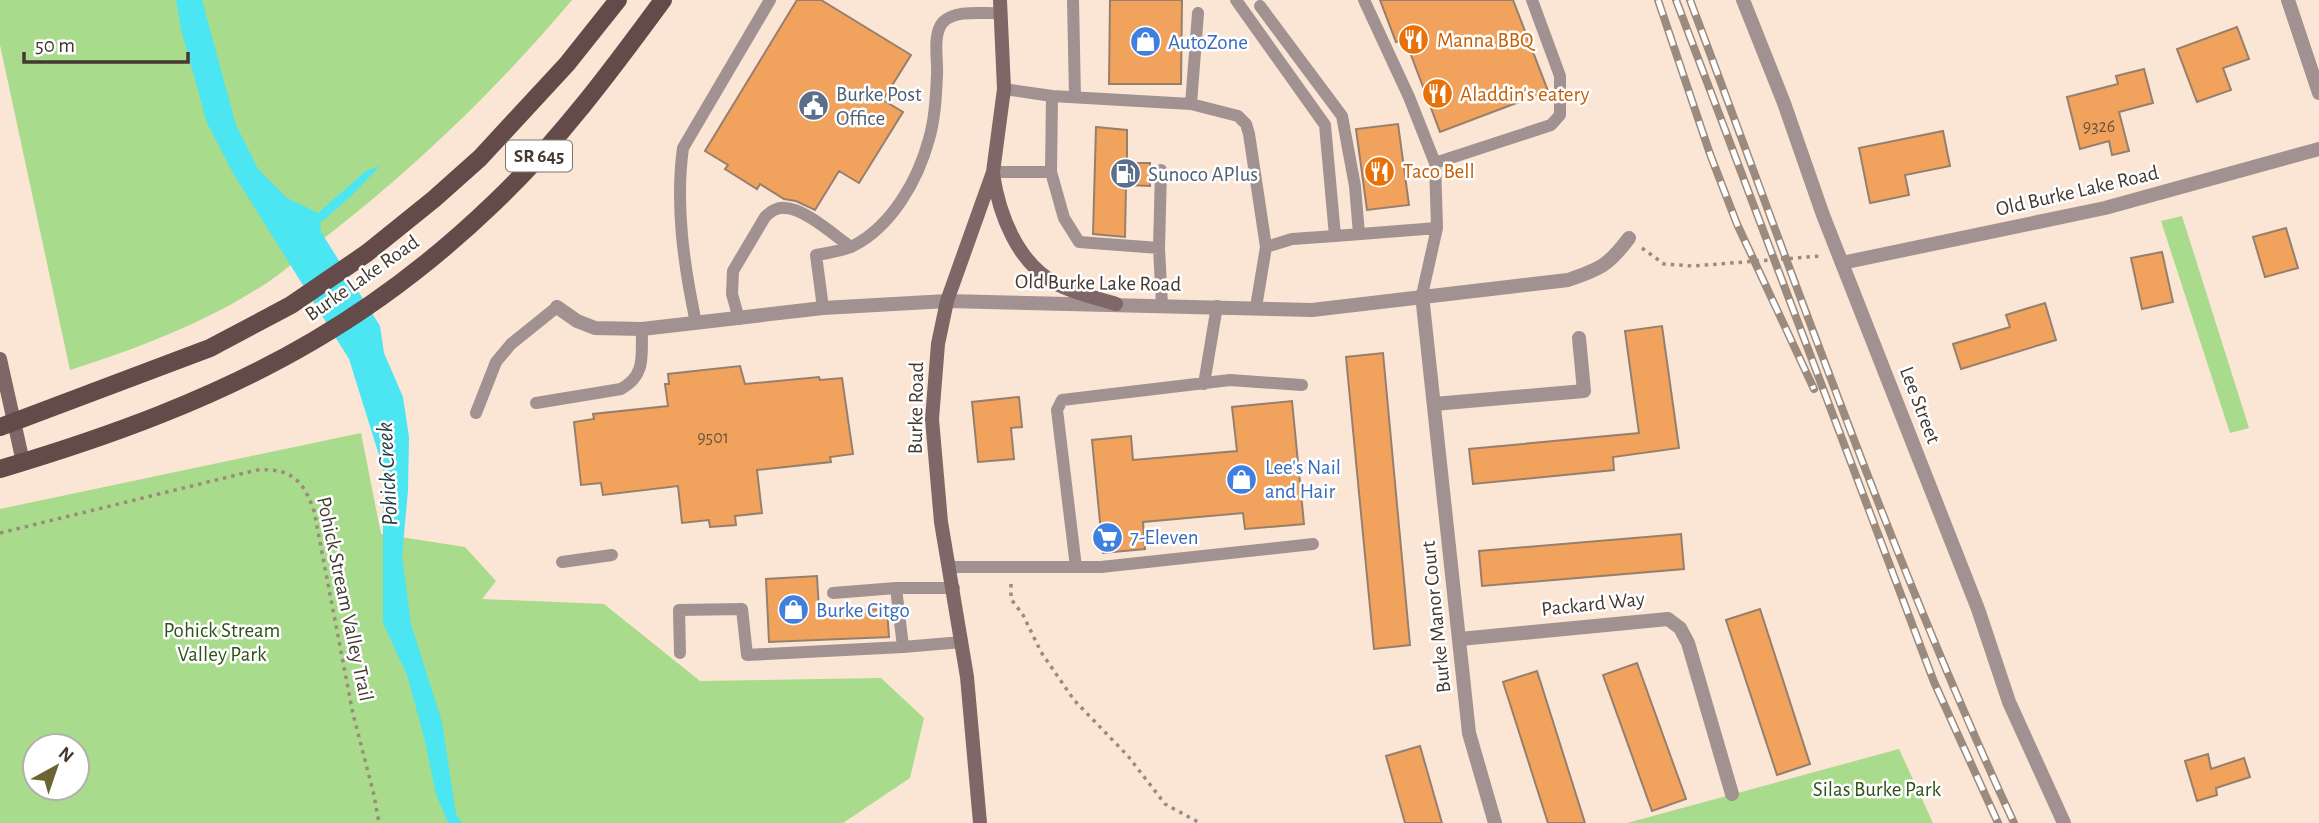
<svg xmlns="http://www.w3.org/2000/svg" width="2319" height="823" viewBox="0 0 2319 823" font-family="'Alegreya Sans',sans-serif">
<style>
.green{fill:#a8db8b;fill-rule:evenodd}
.water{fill:#4ce5f2}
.building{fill:#f1a35e;stroke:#977f6b;stroke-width:2}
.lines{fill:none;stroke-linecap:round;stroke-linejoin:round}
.path{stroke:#9b8b7f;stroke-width:3.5;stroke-dasharray:3.5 5;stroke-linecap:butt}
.lane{stroke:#a19191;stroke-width:12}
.street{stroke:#a19191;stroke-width:14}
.secondary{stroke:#7e6766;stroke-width:14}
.primary{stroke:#644a49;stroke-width:18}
.rail-casing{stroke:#9b8b7e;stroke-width:8}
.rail{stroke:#fff;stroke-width:5;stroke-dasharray:16;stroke-linecap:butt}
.labels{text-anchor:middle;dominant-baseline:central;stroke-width:5;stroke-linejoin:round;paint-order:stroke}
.number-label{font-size:18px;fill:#6f543c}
.shield{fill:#fff;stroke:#7c746f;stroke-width:2}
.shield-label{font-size:19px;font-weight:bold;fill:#443931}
.food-label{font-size:21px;fill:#c56008;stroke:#fff;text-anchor:start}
.shop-label{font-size:21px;fill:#366cbe;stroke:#fff;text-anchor:start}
.service-label{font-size:21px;fill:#4e5e75;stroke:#fff;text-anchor:start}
.street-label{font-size:21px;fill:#443931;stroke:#fff}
.park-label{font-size:21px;fill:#305219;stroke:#fff}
.water-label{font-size:23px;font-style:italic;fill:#243d3f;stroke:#fff}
</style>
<rect width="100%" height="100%" fill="#fbe5d4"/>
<!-- green -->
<path class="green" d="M 0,0 L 572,0 C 498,88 414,169 323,239 C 302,255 282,274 259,288 C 200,325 136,349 70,370 L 0,45 Z
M 2182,216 L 2249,428 L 2230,433 L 2161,221 Z
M 361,433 L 381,534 L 465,547 L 496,581 L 482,599 L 604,604 L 700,681 L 881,678 L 924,718 L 910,778 L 843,823 L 0,823 L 0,509 ZM 35,746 L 77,746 L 77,788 L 35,788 Z
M 1899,749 L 1933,823 L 1627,823 Z"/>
<!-- water -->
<path class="water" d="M 176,0 L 202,0 L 236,125 L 258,169 L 287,198 L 318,213 L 366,171 L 380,166 L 351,196 L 320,223 L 321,232 L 380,326 L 384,353 L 403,397 L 409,437 L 408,491 L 402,556 L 411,624 L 442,722 L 456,814 L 462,823 L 448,823 L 436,794 L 424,737 L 407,675 L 383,623 L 383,468 L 349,359 L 233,173 L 207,123 L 181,29 Z"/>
<!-- building -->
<path class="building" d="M 797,0 L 821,0 L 911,55 L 883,100 L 903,112 L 859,183 L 839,171 L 815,210 L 796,201 L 784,199 L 760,184 L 757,189 L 725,169 L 728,165 L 705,151 Z
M 1110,0 L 1182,0 L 1181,84 L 1109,84 Z
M 1380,0 L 1513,0 L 1548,91 L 1440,132 L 1405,39 L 1396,42 Z
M 2237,27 L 2249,59 L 2223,68 L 2231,90 L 2197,102 L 2177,49 Z
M 2144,69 L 2153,103 L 2119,112 L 2129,151 L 2112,155 L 2109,141 L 2080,149 L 2067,97 L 2118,84 L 2116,76 Z
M 1398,124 L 1409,205 L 1367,210 L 1356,129 Z
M 1096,127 L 1127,130 L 1127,163 L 1150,163 L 1150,186 L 1126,185 L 1125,237 L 1093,234 Z
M 1943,131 L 1950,166 L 1905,175 L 1909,195 L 1870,203 L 1859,148 Z
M 2286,228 L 2298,268 L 2265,277 L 2253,237 Z
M 2162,252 L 2173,302 L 2142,309 L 2131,258 Z
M 2045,303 L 2056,340 L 1961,369 L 1953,344 L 2010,327 L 2006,315 Z
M 1662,326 L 1679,448 L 1613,457 L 1614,470 L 1473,484 L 1469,449 L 1639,433 L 1625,331 Z
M 1383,353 L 1410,645 L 1374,649 L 1346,357 Z
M 740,366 L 745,384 L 819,377 L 820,380 L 842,378 L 853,454 L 830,457 L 831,462 L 757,470 L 762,513 L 735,516 L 736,525 L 710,527 L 709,520 L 682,523 L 678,486 L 603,495 L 601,483 L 581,485 L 574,422 L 594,419 L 593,414 L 668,406 L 665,384 L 669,384 L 668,374 Z
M 1019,397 L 1022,427 L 1011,428 L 1014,459 L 978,462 L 972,402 Z
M 1292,401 L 1304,524 L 1245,529 L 1243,513 L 1143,522 L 1145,549 L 1103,553 L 1092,440 L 1131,436 L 1133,460 L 1237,451 L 1232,407 Z
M 1681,534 L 1684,569 L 1482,586 L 1479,551 Z
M 817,576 L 819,611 L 887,609 L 889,637 L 769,642 L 766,579 Z
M 1760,609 L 1810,764 L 1777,775 L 1726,620 Z
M 1637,663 L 1686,799 L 1652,811 L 1603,675 Z
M 1537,671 L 1585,823 L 1548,823 L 1503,682 Z
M 1420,746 L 1442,823 L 1405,823 L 1386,756 Z
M 2208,754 L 2211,769 L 2244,758 L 2250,777 L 2216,788 L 2217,795 L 2197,801 L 2185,761 Z"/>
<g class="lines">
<!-- path -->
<path class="path" d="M 1642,248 L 1664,264 L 1693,266 L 1820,256
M 0,533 L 257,470 C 290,468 303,479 314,511 L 353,714 L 374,795 L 379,823
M 1011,584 L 1011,599 L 1023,615 L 1041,652 L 1074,700 L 1128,756 L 1165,804 L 1200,823"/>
<!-- lane -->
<path class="lane" d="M 1073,0 L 1075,97
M 1236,0 L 1325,125 L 1335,236 L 1437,228
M 1364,0 L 1409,97 L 1435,163 L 1437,228 L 1422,295
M 1260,6 L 1342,116 L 1355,186 L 1359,234
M 1004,89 L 1052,96 L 1191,104 L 1238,116 L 1246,124 L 1249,134 L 1266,247
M 1052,96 L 1051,172 L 1064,218 L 1079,242 L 1159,248
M 1191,104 L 1198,13
M 1435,163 L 1551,125 L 1560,115 L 1560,76 L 1532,0
M 1161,170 L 1159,248 L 1162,305
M 993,172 L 1051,172
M 1256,307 L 1266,247 L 1292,239 L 1335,236
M 823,308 L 816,255 C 828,253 842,251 853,246 C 892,226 918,180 929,139 C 935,119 936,96 937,75 C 938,59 932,35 943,22 C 956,9 984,14 1000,13
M 739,319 L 732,294 L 733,271 L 765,217 C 770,212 777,207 785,208 C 804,208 835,236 851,247
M 696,323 C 684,266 675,206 683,148 L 770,0
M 1204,384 L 1217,306
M 536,403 L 621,389 C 647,375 641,354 642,329
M 476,413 L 496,362 L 511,344 L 557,307
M 562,562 L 612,555
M 950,567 L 1101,567 L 1313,544
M 1076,567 L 1057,410 L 1062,400 L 1230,380 L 1302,385
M 896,588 L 903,647
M 833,593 L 896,588 L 954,588
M 680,653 L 679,610 L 742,609 L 747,655 L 903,647 L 962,642"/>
<!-- street -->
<path class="street" d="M 1743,0 L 1784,103 L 1823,215 L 1978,609 L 2009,702 L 2064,823
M 2288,0 L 2319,93
M 1842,263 L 2105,208 L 2319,149
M 1422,295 L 1469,733 L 1495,823
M 557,307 L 577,321 L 595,328 L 642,329 L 823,308 L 947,301 L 1312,310 L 1568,280 C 1600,269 1608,266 1629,238
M 1434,404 L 1584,391 L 1579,338
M 1460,639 L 1668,619 L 1680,628 L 1688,643 L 1732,794"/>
<!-- secondary -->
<path class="secondary" d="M 993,174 C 999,214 1017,262 1055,283 C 1073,293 1097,298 1116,304
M 0,359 L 23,462
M 980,823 L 967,677 L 941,522 L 932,419 L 938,344 L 947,301 L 993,172 L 1004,89 L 1000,0"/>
<!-- primary -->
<path class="primary" d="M 0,427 L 210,348 L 291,305 L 367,253 L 434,199 L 480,158 L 567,64 L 618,0
M 0,469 C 108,437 216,398 313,341 C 378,303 440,255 494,203 C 558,142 611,71 663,0"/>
<defs>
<path id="rail" d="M 1658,0 L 1710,154 L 1737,224 L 1814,389
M 1676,0 L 1934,682 L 1998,823
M 1690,0 C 1794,276 1890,556 2014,823"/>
</defs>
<!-- rail casing -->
<use href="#rail" class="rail-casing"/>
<!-- rail -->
<use href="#rail" class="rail"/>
</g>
<!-- icons -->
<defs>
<symbol id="restaurant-disc" viewBox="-11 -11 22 22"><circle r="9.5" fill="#e8710a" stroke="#fff"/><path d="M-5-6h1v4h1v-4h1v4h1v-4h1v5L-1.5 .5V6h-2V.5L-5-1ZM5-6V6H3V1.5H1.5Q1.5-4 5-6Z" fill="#fff"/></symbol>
<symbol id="shop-disc" viewBox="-11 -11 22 22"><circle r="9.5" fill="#3f7fe0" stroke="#fff"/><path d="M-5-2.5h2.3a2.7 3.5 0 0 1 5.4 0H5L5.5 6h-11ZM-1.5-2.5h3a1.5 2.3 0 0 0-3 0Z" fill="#fff"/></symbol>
<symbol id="civic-disc" viewBox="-11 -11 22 22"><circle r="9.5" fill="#5c6f8a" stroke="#fff"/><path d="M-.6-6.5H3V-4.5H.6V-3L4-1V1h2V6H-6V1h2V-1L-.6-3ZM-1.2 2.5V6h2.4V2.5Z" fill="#fff"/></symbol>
<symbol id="fuel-disc" viewBox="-11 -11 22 22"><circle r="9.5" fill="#5c6f8a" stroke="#fff"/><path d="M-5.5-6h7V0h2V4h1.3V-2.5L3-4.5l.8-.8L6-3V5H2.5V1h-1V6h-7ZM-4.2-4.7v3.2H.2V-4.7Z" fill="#fff"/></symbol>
<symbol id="supermarket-disc" viewBox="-11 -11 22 22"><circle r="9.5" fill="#3f7fe0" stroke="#fff"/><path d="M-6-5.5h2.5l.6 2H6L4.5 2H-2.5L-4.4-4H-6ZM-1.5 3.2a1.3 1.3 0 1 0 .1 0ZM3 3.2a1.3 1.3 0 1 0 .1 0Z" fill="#fff"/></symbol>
</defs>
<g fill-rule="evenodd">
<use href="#restaurant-disc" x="1396" y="22" width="35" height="35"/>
<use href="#shop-disc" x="1128" y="24" width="35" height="35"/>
<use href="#restaurant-disc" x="1420" y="76" width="35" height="35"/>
<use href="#civic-disc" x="796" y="88" width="35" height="35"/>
<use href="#restaurant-disc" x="1362" y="154" width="35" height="35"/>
<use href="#fuel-disc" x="1108" y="156" width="35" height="35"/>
<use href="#shop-disc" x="1224" y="462" width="35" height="35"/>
<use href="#supermarket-disc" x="1090" y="520" width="35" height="35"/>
<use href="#shop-disc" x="776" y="592" width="35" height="35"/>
</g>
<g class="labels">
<!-- number labels -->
<g class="number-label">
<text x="2099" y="127">9326</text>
<text x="713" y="438">9501</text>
</g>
<!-- shield labels -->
<rect class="shield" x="506" y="140.5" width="66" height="31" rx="5"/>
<g class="shield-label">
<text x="539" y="156">SR 645</text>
</g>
<!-- food labels -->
<g class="food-label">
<text x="1437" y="40">Manna BBQ</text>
<text x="1460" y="94">Aladdin's eatery</text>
<text x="1403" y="171">Taco Bell</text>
</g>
<!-- shop labels -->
<g class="shop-label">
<text x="1168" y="42">AutoZone</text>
<text x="1265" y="467">Lee's Nail<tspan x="1265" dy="24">and Hair</tspan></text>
<text x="1130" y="537">7-Eleven</text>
<text x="816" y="610">Burke Citgo</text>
</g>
<!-- service labels -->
<g class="service-label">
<text x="836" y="94">Burke Post<tspan x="836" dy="24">Office</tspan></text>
<text x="1148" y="174">Sunoco APlus</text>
</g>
<!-- street labels -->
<g class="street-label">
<text transform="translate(2077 191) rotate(-13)">Old Burke Lake Road</text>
<text transform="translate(362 278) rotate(-35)">Burke Lake Road</text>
<text transform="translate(1098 283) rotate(1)">Old Burke Lake Road</text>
<text transform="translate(1920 405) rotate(69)">Lee Street</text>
<text transform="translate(916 408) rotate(-89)">Burke Road</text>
<text transform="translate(345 599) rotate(78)">Pohick Stream Valley Trail</text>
<text transform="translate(1593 604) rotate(-6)">Packard Way</text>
<text transform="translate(1436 617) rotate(-96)">Burke Manor Court</text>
</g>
<!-- park labels -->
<g class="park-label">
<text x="222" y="630">Pohick Stream<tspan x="222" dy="24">Valley Park</tspan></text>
<text x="1877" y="789">Silas Burke Park</text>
</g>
<!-- water labels -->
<g class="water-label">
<text transform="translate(388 474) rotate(-93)">Pohick Creek</text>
</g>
</g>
<!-- north arrow -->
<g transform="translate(56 767) rotate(40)"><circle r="33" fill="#ffffff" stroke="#b4b0ad" stroke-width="2"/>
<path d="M0-5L12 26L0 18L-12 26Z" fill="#6a6532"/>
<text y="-10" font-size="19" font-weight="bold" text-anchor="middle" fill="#443931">N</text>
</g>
<!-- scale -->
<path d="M24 52v10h164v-10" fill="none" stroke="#443931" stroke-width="3.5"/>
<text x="35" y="52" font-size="21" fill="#443931" stroke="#ffffff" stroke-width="5" paint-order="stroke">50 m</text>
</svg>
